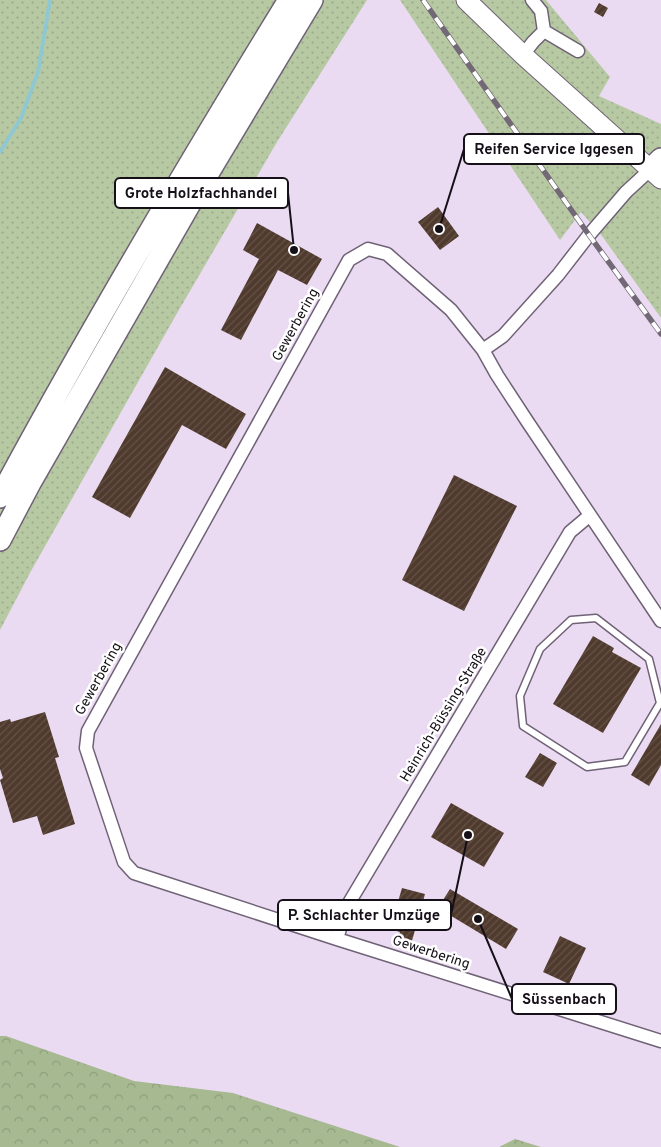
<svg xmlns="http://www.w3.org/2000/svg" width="661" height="1147" viewBox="0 0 661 1147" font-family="Overpass,sans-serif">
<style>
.grass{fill:url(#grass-dots)}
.forest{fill:url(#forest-crowns)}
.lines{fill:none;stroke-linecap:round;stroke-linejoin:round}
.stream{stroke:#90c8d2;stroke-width:4}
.building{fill:url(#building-hatch)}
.service-casing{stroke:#6f6276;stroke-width:9}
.minor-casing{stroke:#6f6276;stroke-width:15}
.secondary-casing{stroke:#6f6276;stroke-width:21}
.trunk-casing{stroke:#6f6276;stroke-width:24}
.service{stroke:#fff;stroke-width:6}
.minor{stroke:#fff;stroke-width:12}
.secondary{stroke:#fff;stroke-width:19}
.trunk{stroke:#fff;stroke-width:21}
.rail-casing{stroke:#726876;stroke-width:5.5}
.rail{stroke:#fff;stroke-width:4;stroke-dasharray:11;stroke-linecap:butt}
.labels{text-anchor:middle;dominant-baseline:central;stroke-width:5;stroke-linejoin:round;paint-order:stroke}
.street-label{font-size:14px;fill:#150f17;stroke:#fff}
.leader{fill:none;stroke:#150f17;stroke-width:2}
.callout-dot{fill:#150f17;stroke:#fff;stroke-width:2}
.callout{fill:#fff;stroke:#150f17;stroke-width:2}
.callout-label{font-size:15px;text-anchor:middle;font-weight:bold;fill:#150f17}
</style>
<defs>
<pattern id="grass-dots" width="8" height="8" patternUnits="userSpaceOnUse" patternTransform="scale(1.25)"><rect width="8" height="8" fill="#b7c9a3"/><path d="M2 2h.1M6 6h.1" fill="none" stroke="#9cab8c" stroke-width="1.8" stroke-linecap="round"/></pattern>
<pattern id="forest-crowns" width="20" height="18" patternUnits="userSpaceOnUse" patternTransform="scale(1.25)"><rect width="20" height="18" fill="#a6b990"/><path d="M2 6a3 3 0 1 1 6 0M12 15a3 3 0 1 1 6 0" fill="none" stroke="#8e9e7b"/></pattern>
<pattern id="building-hatch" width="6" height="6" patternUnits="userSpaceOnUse" patternTransform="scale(1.25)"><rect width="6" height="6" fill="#4f3a2d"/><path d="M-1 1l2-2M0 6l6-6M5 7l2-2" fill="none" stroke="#645349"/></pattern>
</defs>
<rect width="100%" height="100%" fill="#eadbf2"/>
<!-- grass -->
<path class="grass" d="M 0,0 L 367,0 L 277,142 L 176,315 L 31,571 L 0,630 Z
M 400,0 L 546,0 L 610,77 L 599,96 L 661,124 L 661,318 L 602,236 L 581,212 L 560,240 Z"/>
<!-- forest -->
<path class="forest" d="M 0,1036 L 6,1036 L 134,1081 L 233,1093 L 400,1147 L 0,1147 Z
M 515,1139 L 541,1147 L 499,1147 Z"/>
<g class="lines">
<!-- stream -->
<path class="stream" d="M 0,152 L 21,118 L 38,72 L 50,0"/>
</g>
<!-- building -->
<path class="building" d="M 599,3 L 608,8 L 603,17 L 594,12 Z
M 438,207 L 459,236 L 440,250 L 418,222 Z
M 257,223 L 322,259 L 307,285 L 278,270 L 241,340 L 221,330 L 259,259 L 243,250 Z
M 165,367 L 246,414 L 226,449 L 182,425 L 130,518 L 92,497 Z
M 454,475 L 517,506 L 464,611 L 402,580 Z
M 593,636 L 614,648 L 612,652 L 641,668 L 603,733 L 553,704 Z
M 45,712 L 59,757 L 55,758 L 75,824 L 43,835 L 37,816 L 13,823 L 0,780 L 3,778 L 0,769 L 0,722 L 10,719 L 11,722 Z
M 661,724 L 661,765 L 649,786 L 631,775 Z
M 540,753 L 557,763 L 543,787 L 525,777 Z
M 451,803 L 504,833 L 484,867 L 431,837 Z
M 402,888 L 425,894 L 410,948 L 396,944 L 400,932 L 383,927 L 388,909 L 395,912 Z
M 450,889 L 518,929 L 506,949 L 438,908 Z
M 560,936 L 586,948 L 569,984 L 543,972 Z"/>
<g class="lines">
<defs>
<path id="service" d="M 596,618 L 649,659 L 660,703 L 625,762 L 587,767 L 523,726 L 520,696 L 540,649 L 571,620 Z"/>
<path id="minor" d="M 532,0 L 541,11 L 544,31 L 578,51
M 523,55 L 533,42 L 544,31
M 483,350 L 503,336 L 558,275 L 589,235 L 626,192 L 651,169
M 661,621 L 527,421 L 497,375 L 483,350 L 451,310 L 387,254 L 368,249 L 349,260 L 88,731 L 86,748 L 124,862 L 134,873 L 337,939 L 661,1041
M 337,939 L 346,908 L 570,532 L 589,516"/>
<path id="secondary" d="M 466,0 L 523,55 L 661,179"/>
<path id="trunk" d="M 651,169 L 661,159
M 0,497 C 91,328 189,163 289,0
M 0,540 L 30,483 L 192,200 L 312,0"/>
</defs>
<!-- service casing -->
<use href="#service" class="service-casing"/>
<!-- minor casing -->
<use href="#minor" class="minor-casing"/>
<!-- secondary casing -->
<use href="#secondary" class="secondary-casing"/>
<!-- trunk casing -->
<use href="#trunk" class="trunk-casing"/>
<!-- service -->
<use href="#service" class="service"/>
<!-- minor -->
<use href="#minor" class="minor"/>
<!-- secondary -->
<use href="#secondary" class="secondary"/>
<!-- trunk -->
<use href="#trunk" class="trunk"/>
<defs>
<path id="rail" d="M 423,0 L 589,235 L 661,334"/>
</defs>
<!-- rail casing -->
<use href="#rail" class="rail-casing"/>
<!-- rail -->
<use href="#rail" class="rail"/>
</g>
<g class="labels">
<!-- street labels -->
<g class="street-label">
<text transform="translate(296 325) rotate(-61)">Gewerbering</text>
<text transform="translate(99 679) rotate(-61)">Gewerbering</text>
<text transform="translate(444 715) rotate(-59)">Heinrich-Büssing-Straße</text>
<text transform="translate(431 953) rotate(18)">Gewerbering</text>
</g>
</g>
<!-- callouts -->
<path class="leader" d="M439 229L464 149M294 250L288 193M468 835L451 915M478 919L512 999"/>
<g class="callout-dot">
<circle cx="439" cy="229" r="5"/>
<circle cx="294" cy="250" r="5"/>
<circle cx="468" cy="835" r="5"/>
<circle cx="478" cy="919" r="5"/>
</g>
<g class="callout">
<rect x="464" y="134" width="180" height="30" rx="5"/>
<rect x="115" y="178" width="173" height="30" rx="5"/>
<rect x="278" y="900" width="173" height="30" rx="5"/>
<rect x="512" y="984" width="104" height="30" rx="5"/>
</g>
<g class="callout-label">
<text x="554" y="154">Reifen Service Iggesen</text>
<text x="201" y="198">Grote Holzfachhandel</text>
<text x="364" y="920">P. Schlachter Umzüge</text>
<text x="564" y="1004">Süssenbach</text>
</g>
</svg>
